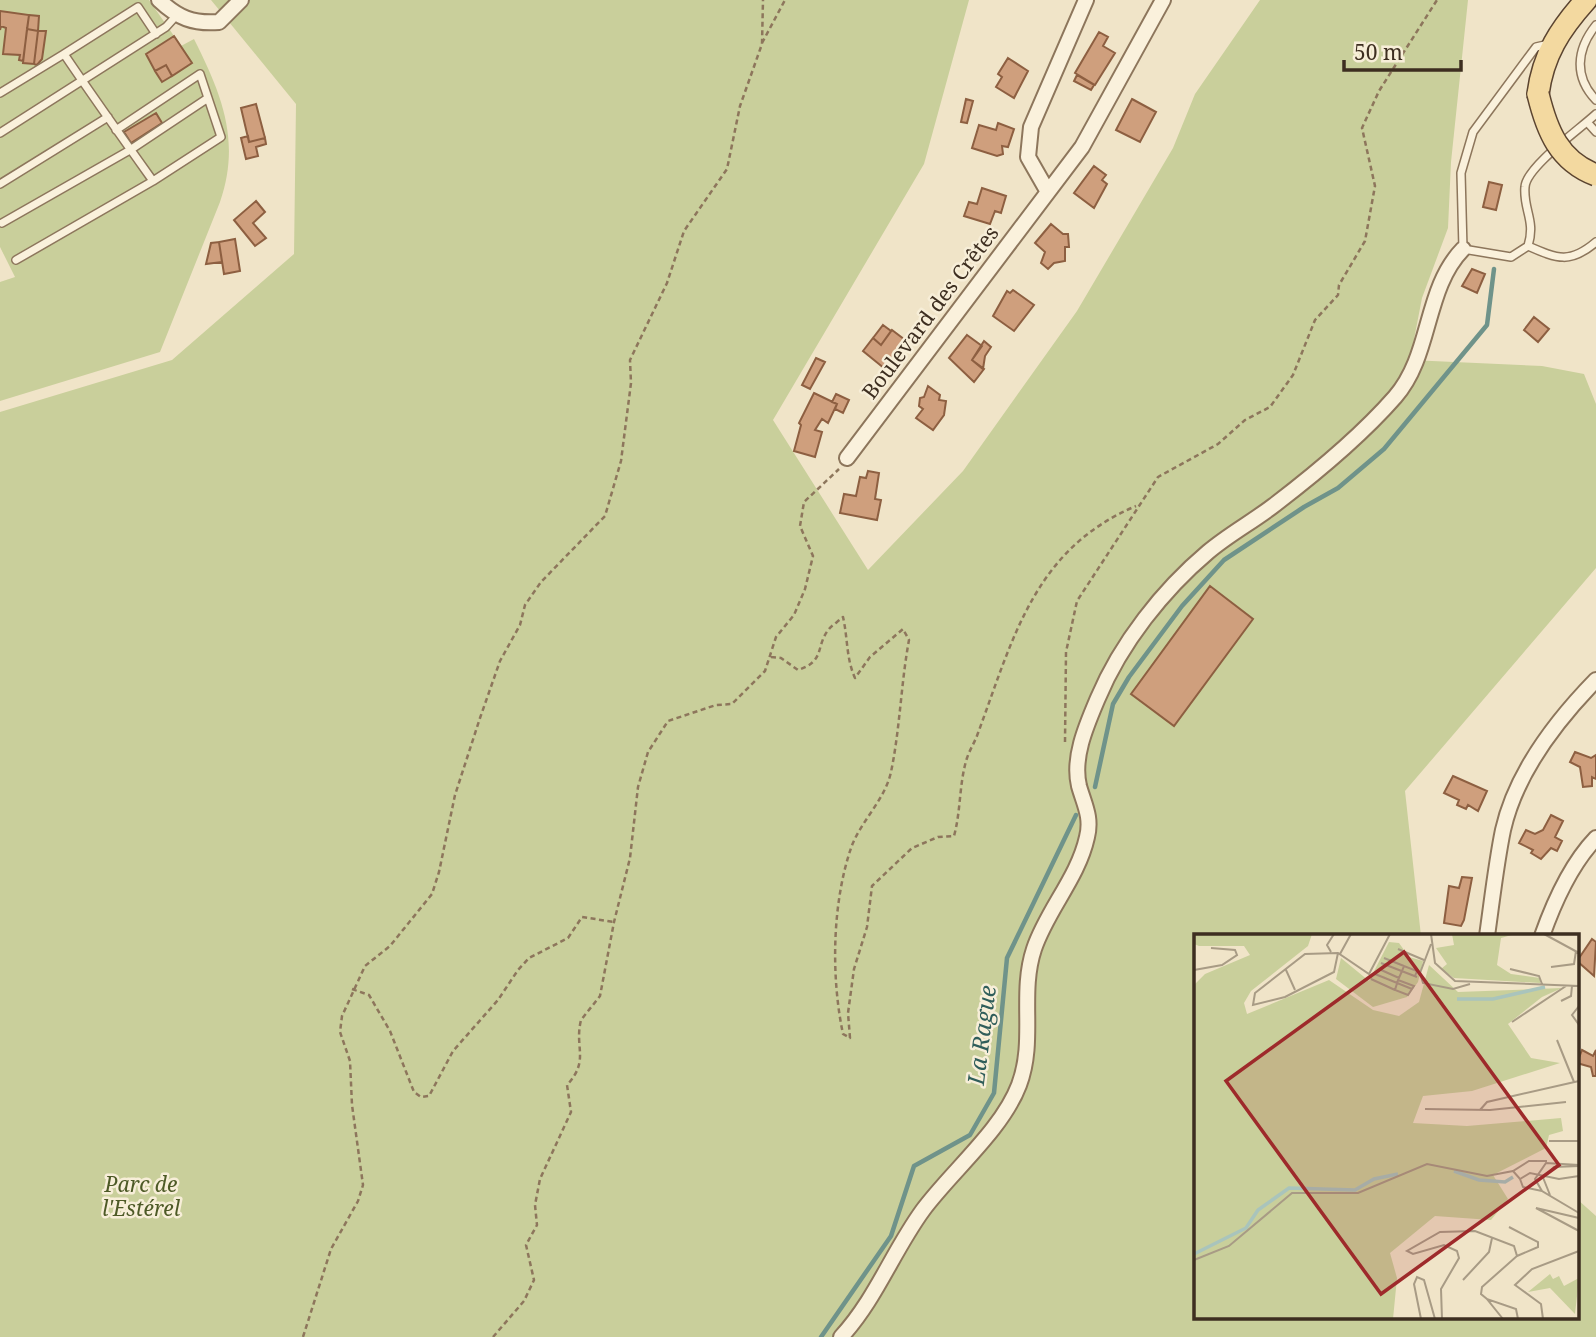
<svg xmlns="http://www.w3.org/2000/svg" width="1596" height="1337" viewBox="0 0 1596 1337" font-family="'Noto Serif',serif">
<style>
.green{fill:#c9cf9b}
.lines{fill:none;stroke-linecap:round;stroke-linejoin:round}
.stream{stroke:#6f938a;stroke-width:4.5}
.building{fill:#cf9f7d;stroke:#8d5f41;stroke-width:2}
.lane-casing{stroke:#8d765c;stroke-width:10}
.street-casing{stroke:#8d765c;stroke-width:18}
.primary-casing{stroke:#5b4430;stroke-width:24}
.path{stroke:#8d765c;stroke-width:2.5;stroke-dasharray:5 3.5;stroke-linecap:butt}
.lane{stroke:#faf1dc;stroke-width:7}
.street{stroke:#faf1dc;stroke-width:14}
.primary{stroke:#f3d9a0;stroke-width:21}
.primary-bridge-casing{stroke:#5b4430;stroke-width:24;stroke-linecap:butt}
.primary-bridge{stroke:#f3d9a0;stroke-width:21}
.labels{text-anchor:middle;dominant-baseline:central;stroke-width:5;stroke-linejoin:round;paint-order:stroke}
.street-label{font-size:21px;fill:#3d2e20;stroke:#f7eed8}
.park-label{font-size:21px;font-style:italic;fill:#4d5a26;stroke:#f7eed8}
.water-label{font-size:23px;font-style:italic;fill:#2f5d5a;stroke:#f7eed8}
.inset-river{fill:none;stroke:#a9c4bc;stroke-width:3.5}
.inset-road{fill:none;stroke:#a89b85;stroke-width:2}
.view{fill:#9e2a2b;fill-opacity:0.15;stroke:#9e2a2b;stroke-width:3.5}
.inset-edge{fill:none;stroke:#3d2e20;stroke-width:3.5}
</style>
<rect width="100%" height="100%" fill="#f0e4c8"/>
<!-- green -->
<path class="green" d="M 0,0 L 149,0 L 181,46 L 194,39 C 222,95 241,141 220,202 L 160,352 L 0,401 L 0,282 L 15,277 L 0,247 Z
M 211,0 L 969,0 L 924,164 L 773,420 L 868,570 L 963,471 L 1077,311 L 1173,148 L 1195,94 L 1260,0 L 1468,0 L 1451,162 L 1448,228 L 1422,298 L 1410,360 L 1542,366 L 1584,374 L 1596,404 L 1596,568 L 1405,791 L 1421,936 L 1195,936 L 1195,1318 L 1577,1318 L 1577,1199 L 1596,1216 L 1596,1337 L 0,1337 L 0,412 L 172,360 L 294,254 L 296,104 Z"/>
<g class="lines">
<!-- stream -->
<path class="stream" d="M 1095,787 L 1113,704 L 1129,677 L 1182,606 L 1224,560 L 1304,507 L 1338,488 L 1384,449 L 1487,325 L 1494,269
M 821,1337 L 891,1236 L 914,1166 L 970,1135 L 994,1093 L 1007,958 L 1076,815"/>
</g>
<!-- building -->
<path class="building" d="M 0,11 L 29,15 L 23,61 L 19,60 L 20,55 L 3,54 L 6,28 L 1,26 L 0,30 Z
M 29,15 L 39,16 L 38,31 L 27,29 Z
M 27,29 L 38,31 L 34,64 L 23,63 Z
M 38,31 L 46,31 L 42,59 L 37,65 L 34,64 Z
M 1099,32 L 1108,37 L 1103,46 L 1115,53 L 1095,85 L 1075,73 Z
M 174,36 L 192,63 L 172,76 L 166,65 L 155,71 L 146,54 Z
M 1008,58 L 1028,71 L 1014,98 L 996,87 L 1002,77 L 998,74 Z
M 166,65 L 172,76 L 162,82 L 155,71 Z
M 1077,75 L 1094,85 L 1091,90 L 1074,81 Z
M 966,99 L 973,101 L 967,123 L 961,122 Z
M 1132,99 L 1156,112 L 1140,142 L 1116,130 Z
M 256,104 L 265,138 L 249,142 L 241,108 Z
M 156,113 L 162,123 L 131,143 L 124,132 Z
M 998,123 L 1014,129 L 1008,147 L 1002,146 L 1003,154 L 997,156 L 972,148 L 979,125 L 996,130 Z
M 248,136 L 249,142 L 265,138 L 266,144 L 256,147 L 258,156 L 246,159 L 241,138 Z
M 1094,166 L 1106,175 L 1102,180 L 1107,184 L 1094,208 L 1074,193 Z
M 1489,182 L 1502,185 L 1496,210 L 1483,207 Z
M 982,188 L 1006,196 L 1001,213 L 995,211 L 990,224 L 964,216 L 969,202 L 977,204 Z
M 256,201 L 265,212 L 253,223 L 266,238 L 255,246 L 234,220 Z
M 1051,224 L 1063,234 L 1068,234 L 1069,247 L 1065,247 L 1065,261 L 1054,263 L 1048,269 L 1041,263 L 1045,252 L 1035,243 Z
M 235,239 L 240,271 L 224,274 L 219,242 Z
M 219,242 L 222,262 L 206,264 L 211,243 Z
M 1472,269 L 1485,274 L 1477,293 L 1462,286 Z
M 1013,290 L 1034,305 L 1014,331 L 993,316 L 1007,291 L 1010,293 Z
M 1534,317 L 1549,329 L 1538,342 L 1524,330 Z
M 883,325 L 891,331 L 881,345 L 873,338 Z
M 892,330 L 909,343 L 885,369 L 863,351 L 873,338 L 881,345 Z
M 967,335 L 982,346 L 972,360 L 984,369 L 974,382 L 949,358 Z
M 984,341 L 991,347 L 985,356 L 983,369 L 972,360 Z
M 816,358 L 825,362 L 810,389 L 802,385 Z
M 928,386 L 940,395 L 939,400 L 946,401 L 944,415 L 933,430 L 916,418 L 923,409 L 919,406 L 920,398 L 924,397 Z
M 814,393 L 837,404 L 828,423 L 822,419 L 815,430 L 822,432 L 815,457 L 794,451 L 801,425 L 799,423 Z
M 836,394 L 849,400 L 843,413 L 835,409 L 837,404 L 832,402 Z
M 868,471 L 879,473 L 875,499 L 881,500 L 877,520 L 840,513 L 844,494 L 856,496 L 860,477 L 866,478 Z
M 1210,586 L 1253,619 L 1174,726 L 1131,694 Z
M 1575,752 L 1591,758 L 1596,755 L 1596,779 L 1592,777 L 1592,786 L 1583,787 L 1580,767 L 1570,762 Z
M 1453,776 L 1487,791 L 1478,811 L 1468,805 L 1466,809 L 1457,805 L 1459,800 L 1444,793 Z
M 1551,815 L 1563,821 L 1555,837 L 1562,841 L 1557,851 L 1551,848 L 1541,859 L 1531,853 L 1533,850 L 1519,843 L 1526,830 L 1535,834 L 1543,830 Z
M 1462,877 L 1472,878 L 1464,920 L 1461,926 L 1444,923 L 1449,886 L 1459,888 Z
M 1592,939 L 1596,942 L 1594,976 L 1577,961 Z
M 1582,1050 L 1593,1056 L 1596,1050 L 1596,1076 L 1593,1076 L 1591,1067 L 1577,1063 Z"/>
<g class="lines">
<defs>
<path id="lane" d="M 1596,25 C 1576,50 1574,77 1596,100
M 1549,44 L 1536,47 L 1473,132 L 1461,173 L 1463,249 L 1511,257 L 1528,246 C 1536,220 1523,210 1525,187 C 1526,167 1580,129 1596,114
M 0,93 L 64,54
M 1587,122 L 1596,132
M 116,130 L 200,74 L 221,137 L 153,181 C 123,139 93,97 64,54 L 138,7 L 156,34
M 0,133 L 166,27 L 176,16
M 0,184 L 108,117
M 2,223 L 130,150 L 208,98
M 1528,246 C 1558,259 1570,264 1596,242
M 16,260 L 153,181"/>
<path id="street" d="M 159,0 C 178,18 193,24 219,22 L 241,0
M 1048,192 L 1028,157 L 1031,127 L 1086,0
M 847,458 L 1082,147 L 1163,0
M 1487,936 C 1492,901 1496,864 1503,830 C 1516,772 1556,721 1596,680
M 1542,936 C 1554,902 1571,864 1596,838
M 841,1337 C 876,1299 893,1251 923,1210 C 952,1171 1002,1130 1019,1085 C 1036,1040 1019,994 1034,949 C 1047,910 1078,878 1087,837 C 1092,817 1084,804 1079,786 C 1072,757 1087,724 1098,698 C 1121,643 1163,590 1208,552 C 1228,535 1252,522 1273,506 C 1315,474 1360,437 1395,397 C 1432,355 1424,289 1463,249"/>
<path id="primary" d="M 1538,94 C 1543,55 1560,29 1586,0"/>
</defs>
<!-- lane casing -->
<use href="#lane" class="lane-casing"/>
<!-- street casing -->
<use href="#street" class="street-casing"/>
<!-- primary casing -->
<use href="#primary" class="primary-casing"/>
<!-- path -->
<path class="path" d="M 762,43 L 785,0
M 771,657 L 781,658 L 798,670 C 826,661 815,646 829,629 C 832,625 839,621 843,617 C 848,639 846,658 855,678 L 870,657 L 903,629 L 909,640 C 901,683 900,729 891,772 C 885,800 860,822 851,848 C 832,904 831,977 843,1034 L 850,1038 L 848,1013 L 854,969 L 867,927 L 872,886 L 912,848 L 938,837 L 954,836 C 961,811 959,783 967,758 C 970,749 975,742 978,733 C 1013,639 1034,549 1136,506
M 1065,742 L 1066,652 L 1077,601 L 1158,477 L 1218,444 L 1245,420 L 1270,407 L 1293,375 L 1315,320 L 1338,295 L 1339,285 L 1365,241 L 1375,186 L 1362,128 L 1379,91 L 1437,0
M 352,989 L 369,995 L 390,1031 L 414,1092 L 421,1097 L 429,1096 L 453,1051 L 498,1000 L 518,970 L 529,958 L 568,938 L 582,917 L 614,922
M 303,1337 L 331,1249 L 358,1201 L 363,1185 L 352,1105 L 350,1061 L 340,1032 L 342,1016 L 365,966 L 390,946 L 432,894 L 439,872 L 455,795 L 480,718 L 500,661 L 520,625 L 525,605 L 541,582 L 605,516 L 621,461 L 631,383 L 630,360 L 667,283 L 684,231 L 727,169 L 740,106 L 762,44 L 763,0
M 493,1337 L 524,1301 L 534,1280 L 526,1245 L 537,1225 L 535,1205 L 540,1179 L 571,1112 L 567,1085 C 590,1060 574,1048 581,1020 L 600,996 L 614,922 L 630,858 L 638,787 L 648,752 L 668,721 L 716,705 L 732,704 L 765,671 L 776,637 L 794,615 L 805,589 L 813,556 L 800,526 L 804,502 L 839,469"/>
<!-- lane -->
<use href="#lane" class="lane"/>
<!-- street -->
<use href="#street" class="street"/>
<!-- primary -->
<use href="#primary" class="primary"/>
<defs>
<path id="primary-bridge" d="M 1538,94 C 1547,131 1559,161 1596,175"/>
</defs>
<!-- primary-bridge casing -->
<use href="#primary-bridge" class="primary-bridge-casing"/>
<!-- primary-bridge -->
<use href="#primary-bridge" class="primary-bridge"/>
</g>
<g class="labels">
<!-- street labels -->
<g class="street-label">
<text transform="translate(930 312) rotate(-53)">Boulevard des Crêtes</text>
</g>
<!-- park labels -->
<g class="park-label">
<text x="141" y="1184">Parc de<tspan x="141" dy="24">l'Estérel</tspan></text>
</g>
<!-- water labels -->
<g class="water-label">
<text transform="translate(981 1035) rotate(-83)">La Rague</text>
</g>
</g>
<!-- overview -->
<g transform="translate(1194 934)">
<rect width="385" height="385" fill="#f0e4c8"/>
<path d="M 0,0 L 118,0 L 114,12 L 57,57 L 50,69 L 53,80 L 135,46 L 179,76 L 205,82 L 225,68 L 235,31 L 264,58 L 368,54 L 348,63 L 314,90 L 337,124 L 366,129 L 278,157 L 229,162 L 219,189 L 273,192 L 367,184 L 369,197 L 355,201 L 352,214 L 299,241 L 314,265 L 297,286 L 241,282 L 196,319 L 203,344 L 199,385 L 0,385 L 0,51 L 11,40 L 56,21 L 50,12 L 5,12 L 0,10 ZM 258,0 L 321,0 L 307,4 L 303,31 L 317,40 L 346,44 L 346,49 L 260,44 L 247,35 L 253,30 L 242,14 L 260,11 ZM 195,8 L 205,9 L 215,23 L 229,27 L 224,48 L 213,63 L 179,73 L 142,45 L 147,24 L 175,47 ZM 356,340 L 359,345 L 365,342 L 370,352 L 385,344 L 381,380 L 356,354 L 334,358 Z" fill="#c9cf9b"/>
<path class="inset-river" d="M 263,65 L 299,65 L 351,53M 260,237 L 285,246 L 311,248 L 319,243M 0,320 L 52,294 L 64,276 L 95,254 L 161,256 L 180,245 L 204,240"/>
<path class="inset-road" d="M 237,0 L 241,29 L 261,47 L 385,52M 350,0 L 385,19M 237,10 L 226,39 L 229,49 L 259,55 L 276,50M 204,15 L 230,26M 137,18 L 133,11 L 140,0M 144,19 L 140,38 L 91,63 L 59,71 L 61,59 L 111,20 L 144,19 L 175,40 L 196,0M 146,20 L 157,0M 190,24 L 210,32M 187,29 L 223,43M 357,33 L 380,30 L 382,17M 185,35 L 205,44M 316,35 L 345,42 L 348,50M 0,36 L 28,31 L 43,21 L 41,16 L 17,14M 92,36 L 101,56M 181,40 L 218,55M 177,45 L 201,56M 204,46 L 220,52 L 214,61 L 201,56 L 204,46 L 208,37 L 210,32 L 223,37 L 221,42M 367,67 L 377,62 L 378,52M 385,72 L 378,81 L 385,91M 318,88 L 372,52M 363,106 L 380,148M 231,175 L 296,176 L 372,168M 286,176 L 293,168 L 385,147M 355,207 L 385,207M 385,231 L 352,229 L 341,245 L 348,257 L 385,279M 319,237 L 326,245 L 336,239 L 365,245 L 385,242M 348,241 L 356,261M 351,242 L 360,233 L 385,232M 326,245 L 329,253 L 348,257M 385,284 L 342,274 L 385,297M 315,293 L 344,308 L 344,313 L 323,322M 0,326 L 35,312 L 98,259 L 164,259 L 233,230 L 293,242 L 319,237 L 335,227 L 353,227M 269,346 L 295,318 L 298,304M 227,385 L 220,350 L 223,343 L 230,346 L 241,385M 248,385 L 247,355 L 265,324 L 263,317 L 250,311 L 219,320 L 213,317 L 246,298 L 281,297 L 320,312 L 323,322 L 288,353 L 287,360 L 293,365M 309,385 L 293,365 L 322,375 L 324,385M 349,385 L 347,370 L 321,351 L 338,335 L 385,317"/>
<path class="view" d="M 210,18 L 365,231 L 187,360 L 32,147 Z"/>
<rect width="385" height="385" class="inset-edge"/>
</g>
<!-- scale -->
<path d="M1344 60v10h117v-10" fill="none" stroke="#3d2e20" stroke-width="3.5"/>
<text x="1354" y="60" font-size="21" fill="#3d2e20" stroke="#f7eed8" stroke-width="5" paint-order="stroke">50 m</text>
</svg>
